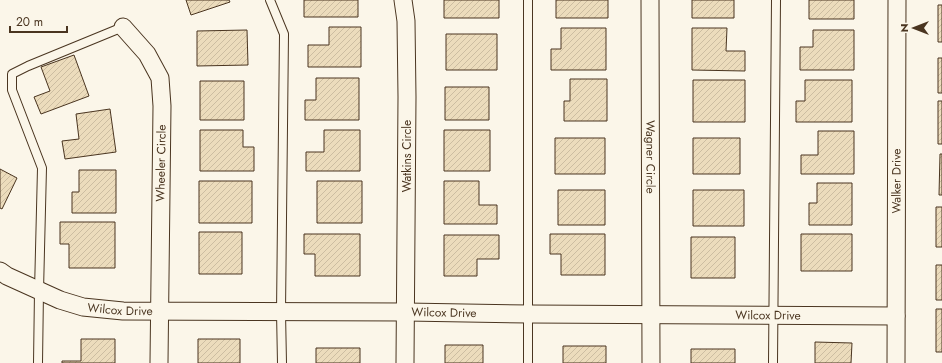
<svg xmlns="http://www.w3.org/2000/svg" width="942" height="363" viewBox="0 0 942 363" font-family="Jost,sans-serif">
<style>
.building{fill:url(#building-hatch);stroke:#4a3520}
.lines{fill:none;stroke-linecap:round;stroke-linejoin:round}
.service-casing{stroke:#4a3520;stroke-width:10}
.minor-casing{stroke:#4a3520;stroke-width:19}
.service{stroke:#fbf6e9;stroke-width:8}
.minor{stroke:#fbf6e9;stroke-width:17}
.labels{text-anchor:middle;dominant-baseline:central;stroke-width:3;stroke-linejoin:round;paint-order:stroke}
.street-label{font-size:12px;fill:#4a3520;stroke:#fbf6e9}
</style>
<defs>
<pattern id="building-hatch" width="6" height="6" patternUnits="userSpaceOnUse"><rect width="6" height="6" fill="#ecdcbc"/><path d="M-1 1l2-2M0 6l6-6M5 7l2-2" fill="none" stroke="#ccbda1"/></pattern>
</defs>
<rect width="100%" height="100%" fill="#fbf6e9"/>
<!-- building -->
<path class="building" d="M 186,0 L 229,0 L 230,2 L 191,15 Z
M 304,0 L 358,0 L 358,17 L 304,17 Z
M 444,0 L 499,0 L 499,18 L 444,18 Z
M 556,0 L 608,0 L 608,18 L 556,18 Z
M 692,0 L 734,0 L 734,18 L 692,18 Z
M 809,0 L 854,0 L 854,19 L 809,19 Z
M 938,5 L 942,5 L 942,42 L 938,42 Z
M 329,27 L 361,27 L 361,67 L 308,67 L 308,45 L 329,45 Z
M 561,28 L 606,28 L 606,70 L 551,70 L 551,49 L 561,49 Z
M 692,28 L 727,28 L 726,51 L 745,51 L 745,71 L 692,70 Z
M 247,30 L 248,65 L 197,66 L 197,31 Z
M 813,30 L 854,30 L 854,70 L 800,70 L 800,47 L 813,47 Z
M 446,34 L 497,34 L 497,70 L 446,70 Z
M 74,55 L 89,96 L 41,114 L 34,97 L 50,91 L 41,67 Z
M 938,58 L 942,58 L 942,93 L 938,93 Z
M 316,78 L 359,78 L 359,120 L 305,120 L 305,100 L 316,100 Z
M 570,79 L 607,79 L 607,121 L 564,121 L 564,101 L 570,101 Z
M 693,80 L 745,80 L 745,122 L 693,122 Z
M 805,80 L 852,80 L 852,122 L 796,122 L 796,101 L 805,101 Z
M 200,81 L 244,81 L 244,120 L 200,120 Z
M 445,87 L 489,87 L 489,120 L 445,120 Z
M 938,101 L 942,101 L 942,144 L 938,144 Z
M 110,109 L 116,152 L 65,159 L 62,141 L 79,139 L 76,114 Z
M 200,130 L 243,130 L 243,147 L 254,147 L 254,171 L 200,171 Z
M 324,130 L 360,130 L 360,171 L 306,171 L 306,152 L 324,152 Z
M 444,130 L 490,130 L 490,171 L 444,171 Z
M 818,131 L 854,131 L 854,174 L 801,174 L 801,155 L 818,155 Z
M 555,138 L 605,138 L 605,174 L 555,174 Z
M 693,138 L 740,138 L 740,174 L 693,174 Z
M 940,154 L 942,154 L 942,195 L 939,195 Z
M 0,169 L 17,178 L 2,209 L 0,208 Z
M 79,170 L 116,170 L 116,213 L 72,213 L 72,192 L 79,192 Z
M 199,181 L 252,181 L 252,223 L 199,223 Z
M 317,181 L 362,181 L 362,223 L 317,223 Z
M 444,181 L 479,181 L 479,205 L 497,205 L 497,224 L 444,224 Z
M 817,183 L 852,183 L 852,225 L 809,225 L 809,203 L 817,203 Z
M 558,190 L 605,190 L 605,225 L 558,225 Z
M 693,190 L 744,190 L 744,226 L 693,226 Z
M 936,207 L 942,207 L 942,247 L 936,247 Z
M 60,222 L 115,222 L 115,268 L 69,268 L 69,244 L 60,244 Z
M 199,232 L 242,232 L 242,274 L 199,274 Z
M 304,234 L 360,234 L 360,276 L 315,276 L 315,254 L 304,254 Z
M 550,234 L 605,234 L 605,275 L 561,275 L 561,254 L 550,254 Z
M 801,234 L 852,234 L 852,271 L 801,271 Z
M 444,235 L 499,235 L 499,259 L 477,259 L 477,276 L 444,276 Z
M 691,237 L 735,237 L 735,278 L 691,278 Z
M 936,265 L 942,265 L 942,300 L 936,300 Z
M 936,309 L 942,309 L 942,352 L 936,352 Z
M 81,339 L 115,339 L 115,363 L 62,363 L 62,361 L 81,361 Z
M 198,339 L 240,339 L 240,363 L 198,363 Z
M 815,342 L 852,343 L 851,363 L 815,363 Z
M 445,345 L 483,345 L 483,363 L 445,363 Z
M 563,346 L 606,346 L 606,363 L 563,363 Z
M 316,348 L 360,348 L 360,363 L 316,363 Z
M 691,349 L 735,349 L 735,363 L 691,363 Z"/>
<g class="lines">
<defs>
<path id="service" d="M 270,0 L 284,34 L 281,312 L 282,363
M 528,0 L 528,363
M 38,363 L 39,291 L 42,168 L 12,90 L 12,74 L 28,66 L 123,27
M 773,363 L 776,0"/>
<g id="minor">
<path d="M 403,0 L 406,21 L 407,97 L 405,363"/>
<path id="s1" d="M 650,0 L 651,363"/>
<path d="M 123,27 L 147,54 L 160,78 L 162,106 L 159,363"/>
<path id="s2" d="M 0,271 L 7,276 L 60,300 L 83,307 L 123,311 L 406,312 L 529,314 L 896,316"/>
<path id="s3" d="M 896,363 L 897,0"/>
</g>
</defs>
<!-- service casing -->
<use href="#service" class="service-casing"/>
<!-- minor casing -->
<use href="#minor" class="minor-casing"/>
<!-- service -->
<use href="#service" class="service"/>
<!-- minor -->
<use href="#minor" class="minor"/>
</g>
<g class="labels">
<!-- street labels -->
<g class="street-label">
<text transform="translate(407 156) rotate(-90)">Watkins Circle</text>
<text stroke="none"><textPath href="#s1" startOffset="157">Wagner Circle</textPath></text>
<text transform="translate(161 163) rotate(-89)">Wheeler Circle</text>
<text stroke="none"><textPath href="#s3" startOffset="182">Walker Drive</textPath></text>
<text stroke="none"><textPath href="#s2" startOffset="128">Wilcox Drive</textPath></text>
<text stroke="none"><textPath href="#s2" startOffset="452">Wilcox Drive</textPath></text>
<text stroke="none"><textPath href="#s2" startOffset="776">Wilcox Drive</textPath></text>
</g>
</g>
<!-- north arrow -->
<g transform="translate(914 28) rotate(270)" stroke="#fbf6e9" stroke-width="3" paint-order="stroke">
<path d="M0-3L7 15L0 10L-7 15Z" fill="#4a3520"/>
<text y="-6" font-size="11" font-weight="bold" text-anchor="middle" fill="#4a3520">N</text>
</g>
<!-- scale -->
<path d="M10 26v6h57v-6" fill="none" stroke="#4a3520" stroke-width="2"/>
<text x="16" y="26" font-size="12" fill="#4a3520" stroke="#fbf6e9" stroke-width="3" paint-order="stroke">20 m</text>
</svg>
